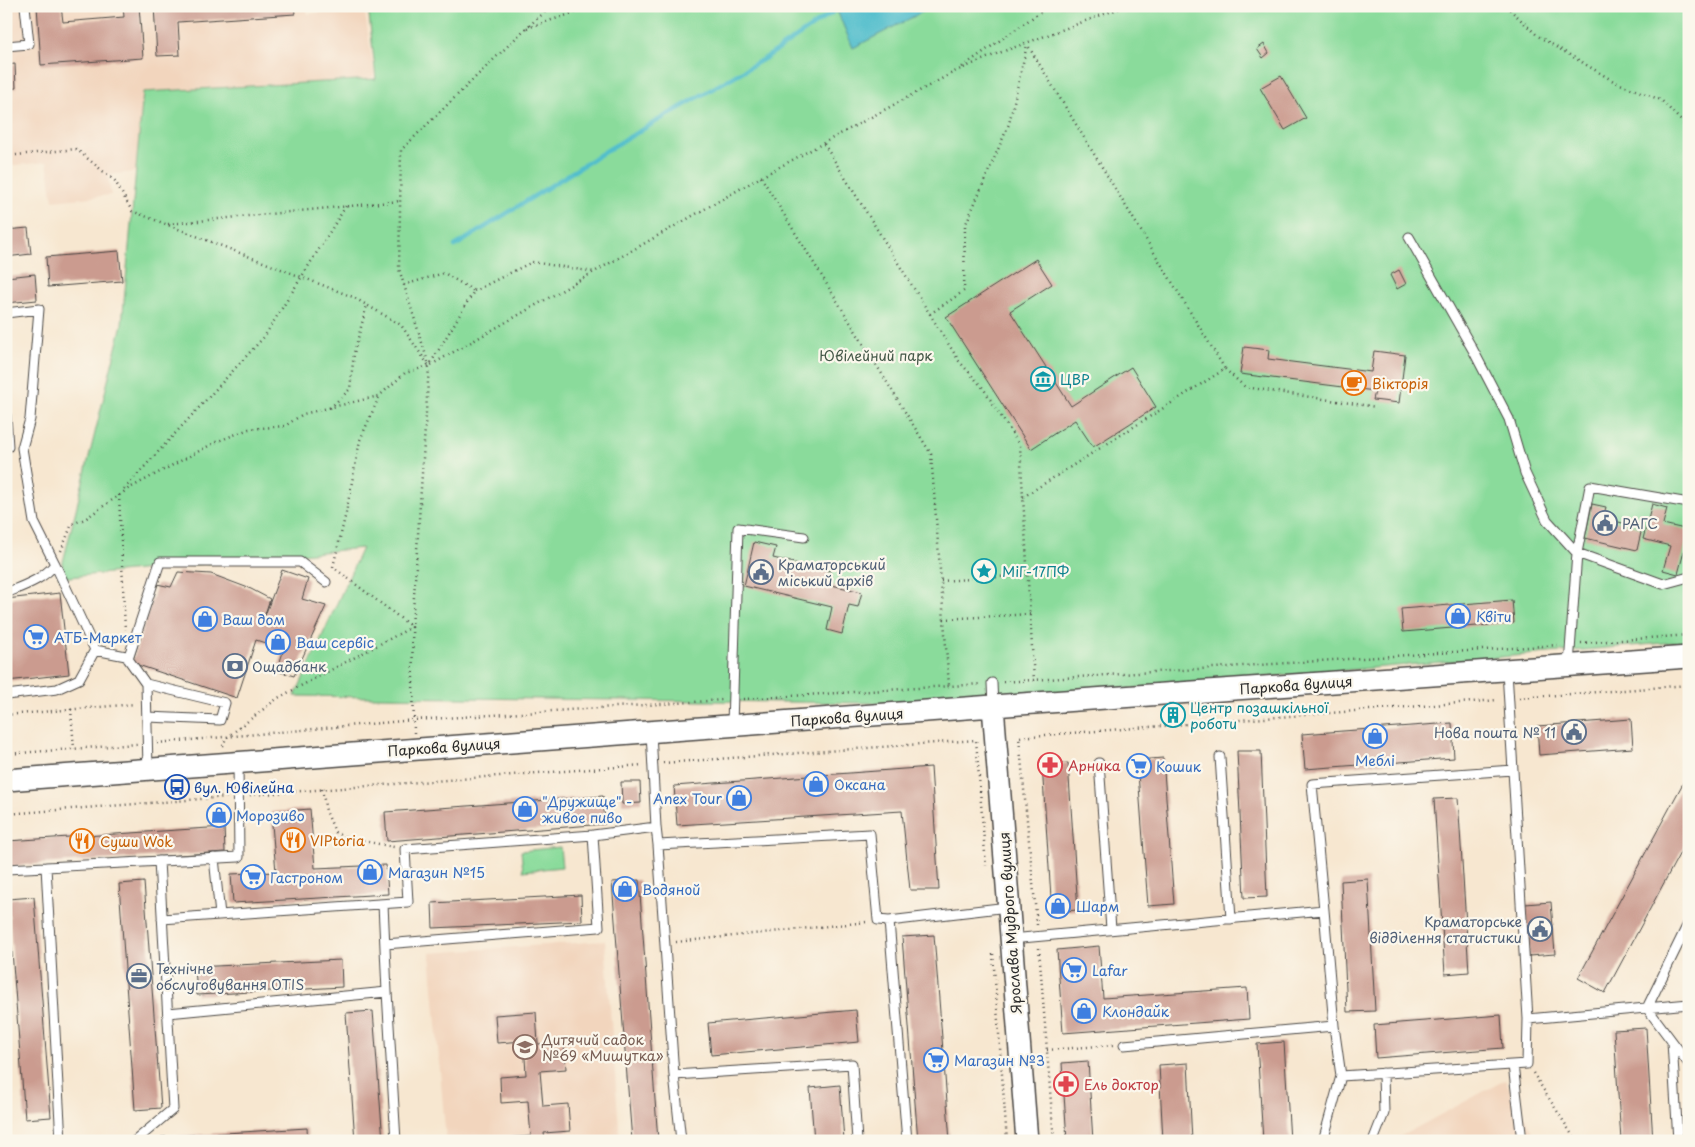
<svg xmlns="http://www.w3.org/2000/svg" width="1695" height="1147" viewBox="0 0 1695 1147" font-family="'Playpen Sans',sans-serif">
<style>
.built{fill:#f2d5bd}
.green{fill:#8adb9b;stroke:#5a8363}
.water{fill:#51becc;stroke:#3e747c}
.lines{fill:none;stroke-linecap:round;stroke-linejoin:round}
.stream{stroke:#51becc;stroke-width:4.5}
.building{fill:#cb9b8f}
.service-casing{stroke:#4a4744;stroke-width:11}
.tertiary-casing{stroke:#4a4744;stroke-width:24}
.path{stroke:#4a4744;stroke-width:2.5;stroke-dasharray:1 4;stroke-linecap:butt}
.service{stroke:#fff;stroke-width:9}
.tertiary{stroke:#fff;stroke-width:21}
.labels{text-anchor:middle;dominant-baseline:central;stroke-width:4.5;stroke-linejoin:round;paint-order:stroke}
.park-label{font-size:14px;fill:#435747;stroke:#fbf7ec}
.culture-label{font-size:14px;fill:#0d838f;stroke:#fbf7ec;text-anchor:start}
.food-label{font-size:14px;fill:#c56008;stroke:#fbf7ec;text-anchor:start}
.service-label{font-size:14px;fill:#4e5e75;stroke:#fbf7ec;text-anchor:start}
.shop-label{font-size:14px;fill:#366cbe;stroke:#fbf7ec;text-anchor:start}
.street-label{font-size:14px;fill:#2b2b2b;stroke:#fbf7ec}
.health-label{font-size:14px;fill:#be3a42;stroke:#fbf7ec;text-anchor:start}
.transit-label{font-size:14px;fill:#164399;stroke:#fbf7ec;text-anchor:start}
.education-label{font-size:14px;fill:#785e54;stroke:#fbf7ec;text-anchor:start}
</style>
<rect width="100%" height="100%" fill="#fbf7ec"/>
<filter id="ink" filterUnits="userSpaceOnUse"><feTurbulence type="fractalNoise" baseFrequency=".02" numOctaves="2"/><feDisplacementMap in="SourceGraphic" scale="10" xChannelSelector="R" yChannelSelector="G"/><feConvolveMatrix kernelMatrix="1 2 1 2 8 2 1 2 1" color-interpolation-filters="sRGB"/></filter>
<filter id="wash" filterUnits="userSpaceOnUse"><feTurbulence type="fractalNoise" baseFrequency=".0096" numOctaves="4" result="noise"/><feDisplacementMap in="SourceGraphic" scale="20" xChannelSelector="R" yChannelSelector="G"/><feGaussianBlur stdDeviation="1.12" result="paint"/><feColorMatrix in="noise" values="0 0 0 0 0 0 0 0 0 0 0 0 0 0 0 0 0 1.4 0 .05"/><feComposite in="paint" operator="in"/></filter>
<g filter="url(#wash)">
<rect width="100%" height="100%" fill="#f7e7d0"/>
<!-- built -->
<path class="built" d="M 6,6 L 306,6 L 308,14 L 364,6 L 374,75 L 322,120 L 158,169 L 108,175 L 111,195 L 53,201 L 47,162 L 6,166 Z
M 605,941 L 620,1141 L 446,1141 L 430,953 Z
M 1505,1080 L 1538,1141 L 1392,1141 Z"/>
<!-- green -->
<path class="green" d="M 368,6 L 1689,6 L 1689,641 L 950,704 L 295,696 L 362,548 L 59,578 L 122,324 L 143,92 L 376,79 Z
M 560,847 L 562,867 L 523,871 L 521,851 Z"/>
<!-- water -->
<path class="water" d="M 835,6 L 934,6 L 853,48 Z"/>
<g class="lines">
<!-- stream -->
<path class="stream" d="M 455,246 L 609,149 L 767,57 L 836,10"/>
</g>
<g id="blocks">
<!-- building -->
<path class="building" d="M 37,6 L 61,6 L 63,22 L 124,17 L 123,6 L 139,6 L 143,58 L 41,65 Z
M 154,6 L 294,6 L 295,14 L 178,22 L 180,55 L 157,56 Z
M 1264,44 L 1269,53 L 1263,58 L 1257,49 Z
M 15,64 L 16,88 L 6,89 L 6,65 Z
M 1281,76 L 1306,118 L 1285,130 L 1260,88 Z
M 28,228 L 31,254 L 6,257 L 6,230 Z
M 119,251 L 122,281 L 48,287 L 46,257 Z
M 1036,259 L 1052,284 L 1010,311 L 1071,406 L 1131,367 L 1156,407 L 1093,447 L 1075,420 L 1031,449 L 946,317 Z
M 1399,270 L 1406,284 L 1397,289 L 1390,275 Z
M 35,274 L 37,300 L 6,303 L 6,277 Z
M 1244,347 L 1269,350 L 1268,359 L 1371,372 L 1374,351 L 1405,355 L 1399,403 L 1373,400 L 1375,391 L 1240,374 Z
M 1592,504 L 1606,507 L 1603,518 L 1642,528 L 1637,550 L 1585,538 Z
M 1652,504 L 1667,508 L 1663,524 L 1689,530 L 1689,545 L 1686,544 L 1678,574 L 1663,570 L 1670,546 L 1643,539 Z
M 754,542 L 776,547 L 773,558 L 830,571 L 827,584 L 862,592 L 858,607 L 849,605 L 842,634 L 827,630 L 832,607 L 744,586 Z
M 282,570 L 308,579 L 302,599 L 326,606 L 294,676 L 277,671 L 284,649 L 256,640 L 237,698 L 132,663 L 157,584 L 171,587 L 178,572 L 211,574 L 251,589 L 270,599 L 261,626 Z
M 60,593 L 69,674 L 7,681 L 6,599 Z
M 1512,600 L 1514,623 L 1403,632 L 1401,609 Z
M 1179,712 L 1179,718 L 1167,719 L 1166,713 Z
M 1631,719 L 1633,748 L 1539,755 L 1537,726 Z
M 1452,723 L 1454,758 L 1305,769 L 1302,734 Z
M 1237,751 L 1261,751 L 1267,897 L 1244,898 Z
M 1163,758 L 1174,904 L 1148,906 L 1137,760 Z
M 1068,763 L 1078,910 L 1052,912 L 1042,765 Z
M 931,767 L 939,890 L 910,890 L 902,811 L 677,825 L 674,786 Z
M 1689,772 L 1689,836 L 1605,993 L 1578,978 Z
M 621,782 L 640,782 L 641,803 L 622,804 Z
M 603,796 L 605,824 L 387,841 L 385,812 Z
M 1458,798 L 1469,972 L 1445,974 L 1434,799 Z
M 310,809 L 315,868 L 386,865 L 388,894 L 233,903 L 231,874 L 276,872 L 271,812 Z
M 224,827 L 225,852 L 9,866 L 7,841 Z
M 1368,879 L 1375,1011 L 1347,1012 L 1341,881 Z
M 639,880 L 658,1141 L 632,1141 L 612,882 Z
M 144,882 L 161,1108 L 135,1110 L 119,884 Z
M 581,895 L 582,921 L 433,928 L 432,903 Z
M 34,897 L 51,1117 L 25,1119 L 8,899 Z
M 1551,902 L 1555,954 L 1529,956 L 1525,904 Z
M 934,935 L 950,1141 L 918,1141 L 902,937 Z
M 1099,946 L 1103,998 L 1247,988 L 1249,1019 L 1063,1033 L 1057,950 Z
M 341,960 L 342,987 L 197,995 L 195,967 Z
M 856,1010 L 859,1042 L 711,1055 L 708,1023 Z
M 373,1011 L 383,1141 L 355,1141 L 346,1013 Z
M 536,1012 L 538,1044 L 564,1043 L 566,1069 L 540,1071 L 543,1106 L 568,1104 L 570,1131 L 544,1133 L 545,1141 L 504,1141 L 504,1138 L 531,1136 L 528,1101 L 501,1103 L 500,1077 L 526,1075 L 524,1041 L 497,1043 L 495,1015 Z
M 1501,1015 L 1503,1048 L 1376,1058 L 1374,1025 Z
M 1646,1028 L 1653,1141 L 1621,1141 L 1614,1030 Z
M 1284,1042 L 1290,1141 L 1263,1141 L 1257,1044 Z
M 1088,1061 L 1093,1141 L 1067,1141 L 1062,1063 Z
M 1188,1063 L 1192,1141 L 1163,1141 L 1159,1065 Z
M 840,1085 L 844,1141 L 814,1141 L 810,1088 Z
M 307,1128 L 308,1141 L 162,1141 L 161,1137 Z"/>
</g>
</g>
<g filter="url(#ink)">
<use href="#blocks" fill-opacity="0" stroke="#4a4744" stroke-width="1"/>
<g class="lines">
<defs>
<path id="service" d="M 6,46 L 29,44 L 25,6
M 1409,237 L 1473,350 L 1509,419 L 1525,473 L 1547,520 L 1577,553 L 1569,665
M 6,313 L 39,309 L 30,419 L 22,448 L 34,522 L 55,564 L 95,650
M 6,415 L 8,447 L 6,447
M 1683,502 L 1590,486 L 1577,553 L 1663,584 L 1689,577
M 6,593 C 23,586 44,579 55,564
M 128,659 L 160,562 L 300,562 L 326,582
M 1507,671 L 1528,1019 L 1689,1004
M 992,683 L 993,706
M 146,684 L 225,703 L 220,720 L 147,717
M 6,695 L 57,689 L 79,679 L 95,650 L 126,656 L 146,684 L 148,769
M 732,725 L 738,528 L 804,537
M 1220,757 L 1231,919
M 1099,763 L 1111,929
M 656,827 L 658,845 L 870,834 L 878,920 L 889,921 L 1008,907
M 658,845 L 674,1075 L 852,1064 L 857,1141
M 214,858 L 220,915
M 46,867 L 239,857 L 238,763
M 6,869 L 46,867 L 61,1141
M 162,919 L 408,902 L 405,849 L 593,835 L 656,827 L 651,732
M 889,921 L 907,1141
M 1689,922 L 1647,1008 L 1689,1064
M 1011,939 L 1324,910 L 1312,784 L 1513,770
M 385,944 L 599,927 L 593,835
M 387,992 L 396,1141
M 168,1013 L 387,992 L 383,904
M 1334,1026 L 1341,1076
M 1672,1042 L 1678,1141
M 1124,1045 L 1334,1026 L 1324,910
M 1513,1065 L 1522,1141
M 674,1075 L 681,1141
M 135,1141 L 173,1109 L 159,861
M 1323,1141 L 1341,1076 L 1527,1064 L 1528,1019
M 1373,1141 L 1384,1113 L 1383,1073"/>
<path id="tertiary" d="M 993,706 L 1027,1141
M 6,780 L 993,706 L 1689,657"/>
</defs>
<!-- service casing -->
<use href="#service" class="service-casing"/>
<!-- tertiary casing -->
<use href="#tertiary" class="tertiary-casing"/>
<!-- path -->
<path class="path" d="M 1506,6 L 1538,36 L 1615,82 L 1661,100 L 1689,129
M 527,28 L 595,6
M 962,67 L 1049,6
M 824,144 L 959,361 L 983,388 L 1020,446 L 1034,681
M 6,156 L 76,149 L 115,181 L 132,211 L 353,297 L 401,325 L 429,366
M 761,177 L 931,454 L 949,685
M 168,224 L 400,201
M 474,291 L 532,262 L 594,272
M 930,314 L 964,291 L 965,226 L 1009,124 L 1027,45
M 428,362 L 399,269 L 401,150 L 525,29 L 552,6
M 1225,369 L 1245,387 L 1376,407
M 330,408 L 350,389 L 354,353 L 367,305
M 124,489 L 264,337 L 346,206
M 119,495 L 125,630
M 1023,497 L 1225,369 L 1027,44
M 61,551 L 72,524 L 85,519 L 128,489 L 216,442 L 249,429 L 285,426 L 303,414 L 379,396 L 405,373 L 429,366 L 474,291 L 444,273 L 404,285
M 941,581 L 1028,575
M 944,619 L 1030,614
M 1581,643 L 1689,635
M 1003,682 L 1558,645
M 1519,698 L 1689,685
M 743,699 L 982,684
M 71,709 L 74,749
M 6,715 L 135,704
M 414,733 L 412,627 L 429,366 L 761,177 L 956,71 L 999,53 L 1126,6
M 157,743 L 414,720 L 723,700
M 223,746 L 226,738 L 278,698 L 412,627 L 333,567 L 346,513 L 360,440 L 379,397
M 6,754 L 137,744
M 663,763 L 976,740 L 986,866
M 322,789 L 326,811 L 335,832 L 348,838 L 394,847
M 250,795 L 643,765
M 6,814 L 227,797
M 1037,925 L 1019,737 L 1498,700
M 676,942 L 867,922
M 1039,948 L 1054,1141
M 993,954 L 1007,1141
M 1047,1050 L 1113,1045
M 1533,1073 L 1576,1141"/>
<!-- service -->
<use href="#service" class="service"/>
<!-- tertiary -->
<use href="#tertiary" class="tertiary"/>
</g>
</g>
<!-- icons -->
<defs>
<symbol id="museum-ring" viewBox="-11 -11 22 22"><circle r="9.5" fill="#fbf7ec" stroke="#0f9aa8" stroke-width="1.5"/><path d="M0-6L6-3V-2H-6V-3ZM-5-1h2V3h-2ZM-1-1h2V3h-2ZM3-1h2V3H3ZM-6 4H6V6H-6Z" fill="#0f9aa8"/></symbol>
<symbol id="cafe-ring" viewBox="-11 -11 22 22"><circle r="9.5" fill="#fbf7ec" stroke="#e8710a" stroke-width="1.5"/><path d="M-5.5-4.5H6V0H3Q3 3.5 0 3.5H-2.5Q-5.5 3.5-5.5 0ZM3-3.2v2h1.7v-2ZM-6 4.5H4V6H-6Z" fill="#e8710a"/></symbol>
<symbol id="civic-ring" viewBox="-11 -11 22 22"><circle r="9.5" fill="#fbf7ec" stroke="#5c6f8a" stroke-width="1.5"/><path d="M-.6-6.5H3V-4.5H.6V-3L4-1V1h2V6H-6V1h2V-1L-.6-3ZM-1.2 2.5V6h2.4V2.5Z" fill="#5c6f8a"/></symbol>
<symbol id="sight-ring" viewBox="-11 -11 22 22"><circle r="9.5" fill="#fbf7ec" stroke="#0f9aa8" stroke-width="1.5"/><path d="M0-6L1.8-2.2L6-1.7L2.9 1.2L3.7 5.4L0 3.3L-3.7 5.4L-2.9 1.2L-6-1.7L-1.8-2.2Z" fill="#0f9aa8"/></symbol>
<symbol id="shop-ring" viewBox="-11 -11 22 22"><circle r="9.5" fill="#fbf7ec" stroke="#3f7fe0" stroke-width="1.5"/><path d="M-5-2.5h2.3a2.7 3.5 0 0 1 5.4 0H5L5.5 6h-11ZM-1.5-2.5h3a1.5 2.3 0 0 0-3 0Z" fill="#3f7fe0"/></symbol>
<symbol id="supermarket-ring" viewBox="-11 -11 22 22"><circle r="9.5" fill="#fbf7ec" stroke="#3f7fe0" stroke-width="1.5"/><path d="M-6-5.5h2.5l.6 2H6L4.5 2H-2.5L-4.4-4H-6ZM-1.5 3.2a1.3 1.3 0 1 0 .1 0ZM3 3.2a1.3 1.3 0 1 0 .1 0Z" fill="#3f7fe0"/></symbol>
<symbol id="bank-ring" viewBox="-11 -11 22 22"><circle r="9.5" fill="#fbf7ec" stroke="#5c6f8a" stroke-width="1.5"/><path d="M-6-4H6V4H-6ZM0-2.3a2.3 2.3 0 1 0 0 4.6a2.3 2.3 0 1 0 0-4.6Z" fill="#5c6f8a"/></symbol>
<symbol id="building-ring" viewBox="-11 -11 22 22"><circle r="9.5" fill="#fbf7ec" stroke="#0f9aa8" stroke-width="1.5"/><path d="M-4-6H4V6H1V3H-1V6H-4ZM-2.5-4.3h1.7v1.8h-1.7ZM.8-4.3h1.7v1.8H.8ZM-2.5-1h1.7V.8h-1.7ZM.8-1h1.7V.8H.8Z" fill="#0f9aa8"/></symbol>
<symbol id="pharmacy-ring" viewBox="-11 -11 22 22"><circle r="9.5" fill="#fbf7ec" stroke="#e0444e" stroke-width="1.5"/><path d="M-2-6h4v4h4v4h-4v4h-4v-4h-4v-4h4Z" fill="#e0444e"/></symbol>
<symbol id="bus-ring" viewBox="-11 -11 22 22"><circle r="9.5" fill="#fbf7ec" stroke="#1a4fb4" stroke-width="1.5"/><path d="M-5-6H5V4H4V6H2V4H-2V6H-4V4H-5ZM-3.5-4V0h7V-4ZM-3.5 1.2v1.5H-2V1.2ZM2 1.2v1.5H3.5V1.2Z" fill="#1a4fb4"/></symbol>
<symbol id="restaurant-ring" viewBox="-11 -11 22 22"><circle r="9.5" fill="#fbf7ec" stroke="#e8710a" stroke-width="1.5"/><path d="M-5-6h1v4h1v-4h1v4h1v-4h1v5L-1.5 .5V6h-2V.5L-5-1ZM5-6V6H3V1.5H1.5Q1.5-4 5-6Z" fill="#e8710a"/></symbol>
<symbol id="office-ring" viewBox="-11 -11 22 22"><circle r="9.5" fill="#fbf7ec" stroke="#5c6f8a" stroke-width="1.5"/><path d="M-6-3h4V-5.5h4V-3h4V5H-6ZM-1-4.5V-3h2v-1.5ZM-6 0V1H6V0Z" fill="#5c6f8a"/></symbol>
<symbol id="school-ring" viewBox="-11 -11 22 22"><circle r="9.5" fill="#fbf7ec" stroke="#8d6e63" stroke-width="1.5"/><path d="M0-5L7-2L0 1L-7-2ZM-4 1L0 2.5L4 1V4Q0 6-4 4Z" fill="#8d6e63"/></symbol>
</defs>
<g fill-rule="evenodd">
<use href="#museum-ring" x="1029" y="365" width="28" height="28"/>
<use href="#cafe-ring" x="1340" y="369" width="28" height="28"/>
<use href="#civic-ring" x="1591" y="509" width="28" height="28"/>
<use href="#sight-ring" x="970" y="557" width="28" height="28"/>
<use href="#civic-ring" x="747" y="558" width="28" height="28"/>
<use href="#shop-ring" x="1444" y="602" width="28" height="28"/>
<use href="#shop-ring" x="191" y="605" width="28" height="28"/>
<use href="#supermarket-ring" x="22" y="623" width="28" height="28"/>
<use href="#shop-ring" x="264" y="628" width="28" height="28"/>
<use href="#bank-ring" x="221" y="652" width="28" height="28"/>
<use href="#building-ring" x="1159" y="701" width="28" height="28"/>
<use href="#civic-ring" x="1560" y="718" width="28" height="28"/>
<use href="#shop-ring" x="1361" y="722" width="28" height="28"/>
<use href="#pharmacy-ring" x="1036" y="751" width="28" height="28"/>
<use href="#supermarket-ring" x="1125" y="752" width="28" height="28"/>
<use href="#shop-ring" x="802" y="770" width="28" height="28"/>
<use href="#bus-ring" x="163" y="773" width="28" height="28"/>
<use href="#shop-ring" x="725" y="784" width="28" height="28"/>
<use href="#shop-ring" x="511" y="795" width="28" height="28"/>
<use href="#shop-ring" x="205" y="801" width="28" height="28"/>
<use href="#restaurant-ring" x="279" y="826" width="28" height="28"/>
<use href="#restaurant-ring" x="68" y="827" width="28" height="28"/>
<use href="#shop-ring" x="356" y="858" width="28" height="28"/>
<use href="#supermarket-ring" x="239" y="863" width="28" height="28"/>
<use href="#shop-ring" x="611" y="875" width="28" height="28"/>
<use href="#shop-ring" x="1044" y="892" width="28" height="28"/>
<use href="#civic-ring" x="1526" y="915" width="28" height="28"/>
<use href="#supermarket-ring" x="1060" y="956" width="28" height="28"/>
<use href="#office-ring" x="125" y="962" width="28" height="28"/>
<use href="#shop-ring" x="1070" y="997" width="28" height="28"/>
<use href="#school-ring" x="511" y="1033" width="28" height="28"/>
<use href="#supermarket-ring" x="922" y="1046" width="28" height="28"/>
<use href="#pharmacy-ring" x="1052" y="1070" width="28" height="28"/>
</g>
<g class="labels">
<!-- park labels -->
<g class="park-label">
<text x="876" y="355">Ювілейний парк</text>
</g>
<!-- culture labels -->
<g class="culture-label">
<text x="1060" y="379">ЦВР</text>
<text x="1002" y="571">МіГ-17ПФ</text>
<text x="1190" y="707">Центр позашкільної<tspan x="1190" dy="16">роботи</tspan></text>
</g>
<!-- food labels -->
<g class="food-label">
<text x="1372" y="383">Вікторія</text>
<text x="310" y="840">VIPtoria</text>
<text x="100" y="841">Суши Wok</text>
</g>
<!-- service labels -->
<g class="service-label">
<text x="1622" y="523">РАГС</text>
<text x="778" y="564">Краматорський<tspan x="778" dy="16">міський архів</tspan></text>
<text x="252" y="666">Ощадбанк</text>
<text x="1556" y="732" text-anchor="end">Нова пошта № 11</text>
<text x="1522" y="921" text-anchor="end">Краматорське<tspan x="1522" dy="16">відділення статистики</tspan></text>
<text x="156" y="968">Технічне<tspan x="156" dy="16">обслуговування OTIS</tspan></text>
</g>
<!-- shop labels -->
<g class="shop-label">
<text x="1476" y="616">Квіти</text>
<text x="222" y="619">Ваш дом</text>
<text x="54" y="637">АТБ-Маркет</text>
<text x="296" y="642">Ваш сервіс</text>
<text x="1375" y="760" text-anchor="middle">Меблі</text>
<text x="1156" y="766">Кошик</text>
<text x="834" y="784">Оксана</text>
<text x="722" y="798" text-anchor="end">Anex Tour</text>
<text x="542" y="801">"Дружище" -<tspan x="542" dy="16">живое пиво</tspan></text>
<text x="236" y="815">Морозиво</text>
<text x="388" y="872">Магазин №15</text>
<text x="270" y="877">Гастроном</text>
<text x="642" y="889">Водяной</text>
<text x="1076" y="906">Шарм</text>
<text x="1092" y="970">Lafar</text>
<text x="1102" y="1011">Клондайк</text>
<text x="954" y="1060">Магазин №3</text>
</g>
<!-- street labels -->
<g class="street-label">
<text transform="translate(1296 685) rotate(-4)">Паркова вулиця</text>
<text transform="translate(847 717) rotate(-4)">Паркова вулиця</text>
<text transform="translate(444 747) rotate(-4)">Паркова вулиця</text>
<text transform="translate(1010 923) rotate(-94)">Ярослава Мудрого вулиця</text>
</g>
<!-- health labels -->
<g class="health-label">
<text x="1068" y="765">Арника</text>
<text x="1084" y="1084">Ель доктор</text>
</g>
<!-- transit labels -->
<g class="transit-label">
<text x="194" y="787">вул. Ювілейна</text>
</g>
<!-- education labels -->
<g class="education-label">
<text x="542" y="1039">Дитячий садок<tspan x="542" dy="16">№69 «Мишутка»</tspan></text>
</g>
</g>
<!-- margin -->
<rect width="1695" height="1147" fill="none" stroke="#fbf7ec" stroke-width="25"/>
</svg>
